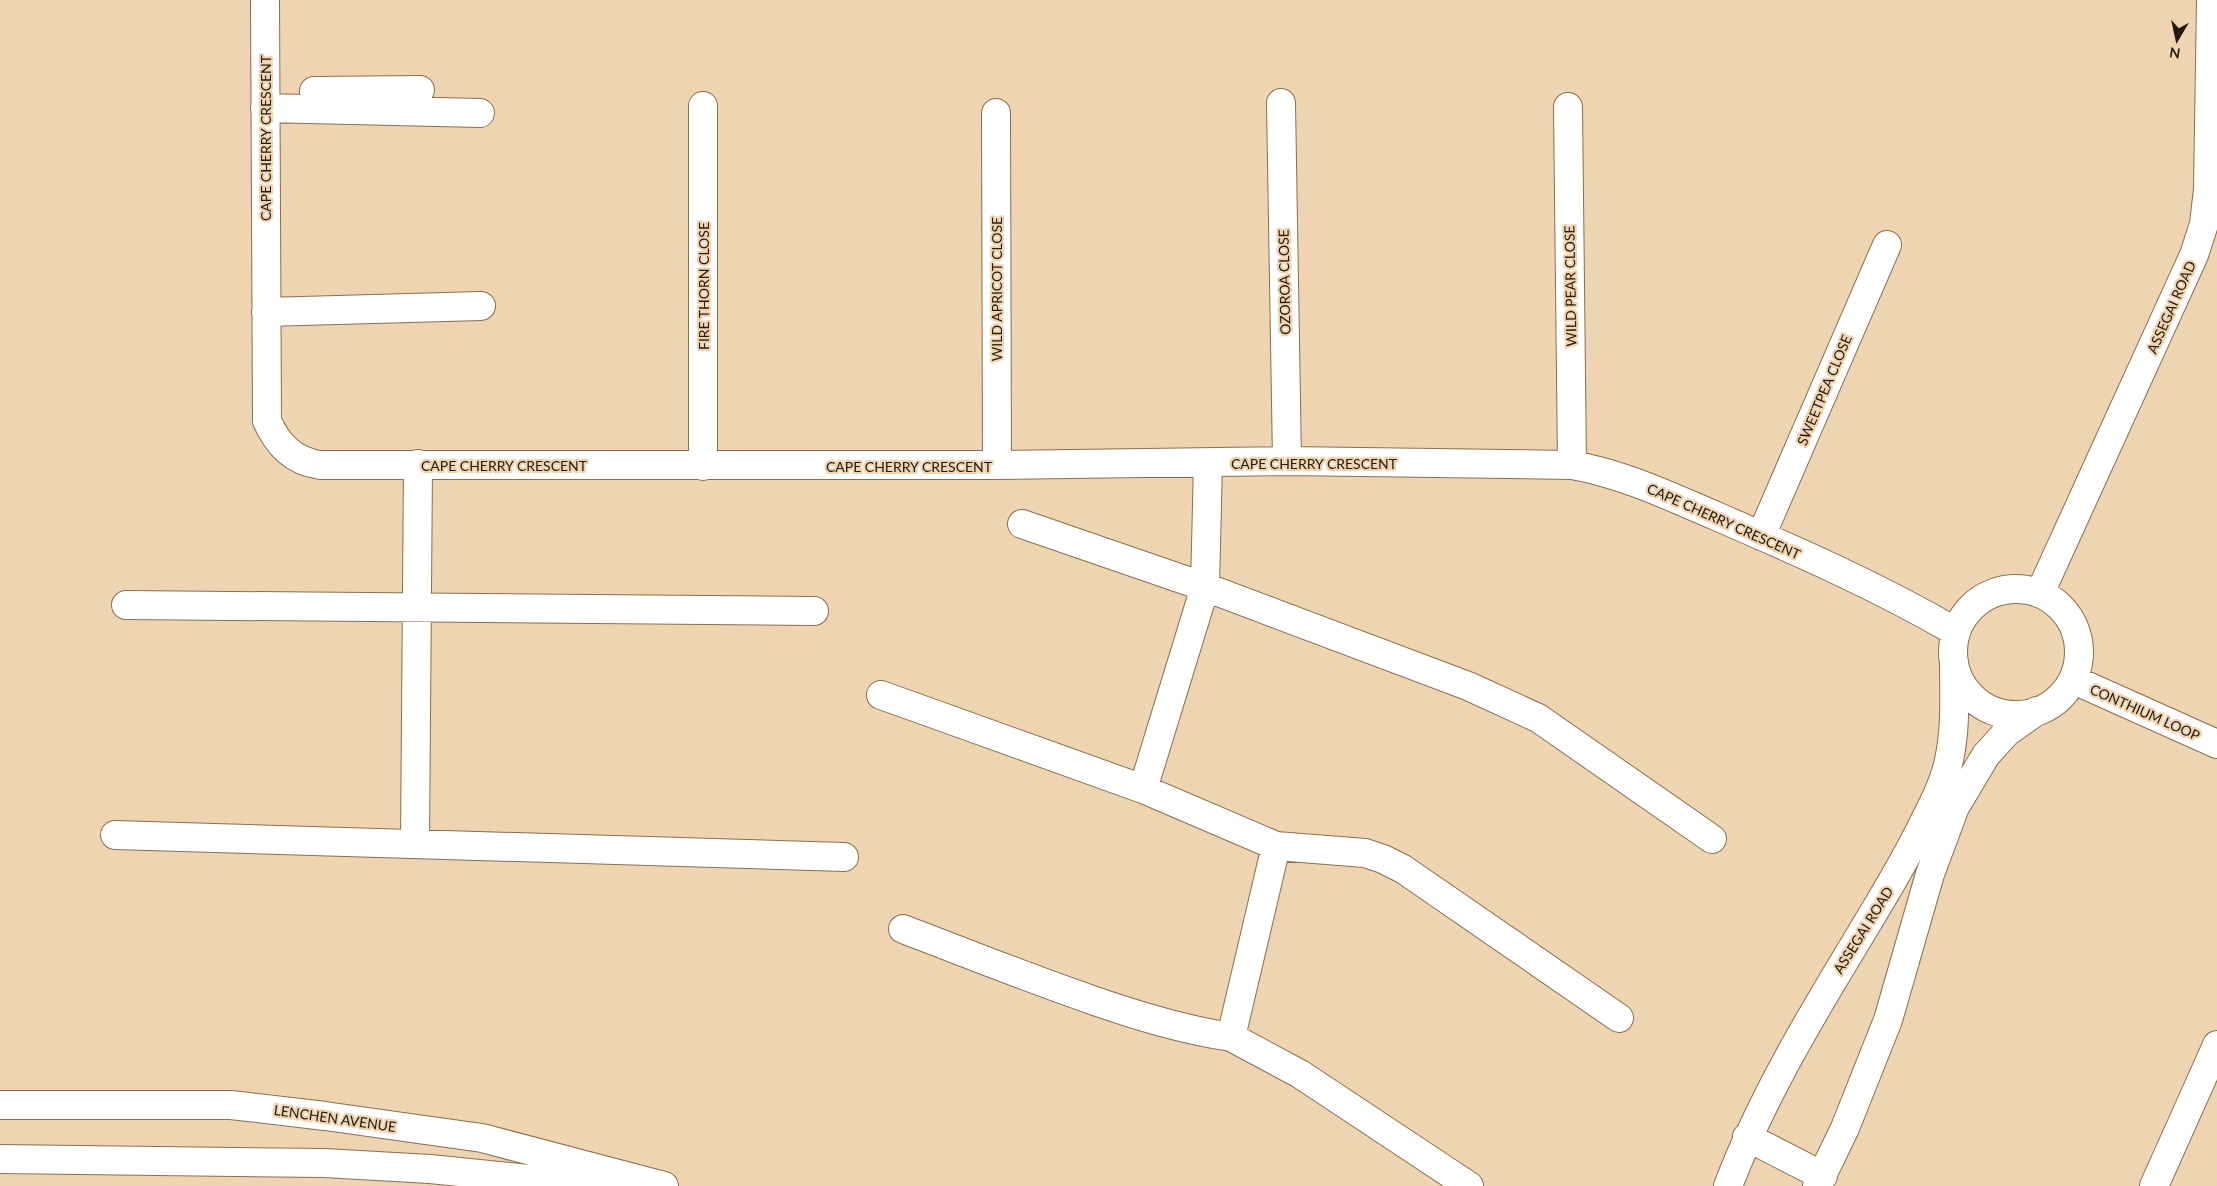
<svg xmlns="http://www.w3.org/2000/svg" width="2217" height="1186" viewBox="0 0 2217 1186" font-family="Lato,sans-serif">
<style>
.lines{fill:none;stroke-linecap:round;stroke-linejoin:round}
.street-casing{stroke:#886f51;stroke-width:30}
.secondary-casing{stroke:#886f51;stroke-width:30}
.street{stroke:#fff;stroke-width:28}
.secondary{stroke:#fff;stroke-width:28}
.labels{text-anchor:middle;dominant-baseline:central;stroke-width:4.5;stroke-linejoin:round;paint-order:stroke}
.street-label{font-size:14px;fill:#23190d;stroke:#efd4b2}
</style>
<rect width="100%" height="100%" fill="#efd4b2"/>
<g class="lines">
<defs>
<path id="street" d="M 265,0 L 267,421 C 278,445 293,461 320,465 L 997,465 L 1287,461 L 1572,465 C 1623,474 1669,496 1716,516 C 1797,551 1879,587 1956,632
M 314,91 L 420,90
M 1281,103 L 1287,461
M 703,106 L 703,466
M 1568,107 L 1572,465
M 265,108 L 480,113
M 996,113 L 997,465
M 266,312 L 481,306
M 1022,524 L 1205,587 L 1468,686 L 1538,718 L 1712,839
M 1761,536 L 1887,245
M1953 652a63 63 0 1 1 126 0a63 63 0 1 1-126 0Z
M 2040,593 L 2194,255 L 2204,224 L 2208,189 L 2211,0
M 126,605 L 814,611
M 2074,680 L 2217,744
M 881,695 L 1143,789 L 1205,587 L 1208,463
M 1143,789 L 1276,846 L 1365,853 L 1383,859 L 1403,869 L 1619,1018
M 115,835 L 844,857
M 415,844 L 418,464
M 903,929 C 966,953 1028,978 1092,1000 C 1138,1016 1183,1030 1231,1037 L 1276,846
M 1231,1037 L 1300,1074 L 1469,1186
M 1747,1137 L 1823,1176
M 1728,1186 C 1761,1100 1808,1021 1856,942 C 1880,902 1905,862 1925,820 C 1935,801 1945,781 1949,760 C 1956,729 1954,695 1954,662
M 1817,1186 L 1845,1128 L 1888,1020 L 1930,874 L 1955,807 L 1986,755 L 2007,732 L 2037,711
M 2154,1186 L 2217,1045"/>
<path id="secondary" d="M 0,1105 L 231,1105 L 325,1116 L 482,1138 L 664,1186
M 0,1159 L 324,1163 L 430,1169 L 597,1186"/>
</defs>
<!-- street casing -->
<use href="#street" class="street-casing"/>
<!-- secondary casing -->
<use href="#secondary" class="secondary-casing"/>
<!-- street -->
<use href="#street" class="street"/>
<!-- secondary -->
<use href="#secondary" class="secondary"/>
</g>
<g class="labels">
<!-- street labels -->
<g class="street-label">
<text transform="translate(265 138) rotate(-90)">CAPE CHERRY CRESCENT</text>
<text transform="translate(1284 282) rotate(-91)">OZOROA CLOSE</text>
<text transform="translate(703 286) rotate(-90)">FIRE THORN CLOSE</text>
<text transform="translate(1570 286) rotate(-91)">WILD PEAR CLOSE</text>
<text transform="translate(996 289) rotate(-90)">WILD APRICOT CLOSE</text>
<text transform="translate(2171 307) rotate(-66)">ASSEGAI ROAD</text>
<text transform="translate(1824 390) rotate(-67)">SWEETPEA CLOSE</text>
<text x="1314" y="463">CAPE CHERRY CRESCENT</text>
<text x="504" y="465">CAPE CHERRY CRESCENT</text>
<text x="909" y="466">CAPE CHERRY CRESCENT</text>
<text transform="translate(1724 521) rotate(24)">CAPE CHERRY CRESCENT</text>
<text transform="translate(2145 712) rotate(24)">CONTHIUM LOOP</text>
<text transform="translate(1863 930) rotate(-58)">ASSEGAI ROAD</text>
<text transform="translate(335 1118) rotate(8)">LENCHEN AVENUE</text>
</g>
</g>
<!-- north arrow -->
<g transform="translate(2177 40) rotate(189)" stroke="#efd4b2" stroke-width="4" paint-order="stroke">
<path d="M0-4L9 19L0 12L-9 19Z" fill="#23190d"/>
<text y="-8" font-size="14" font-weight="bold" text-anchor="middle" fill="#23190d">N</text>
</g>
</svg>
